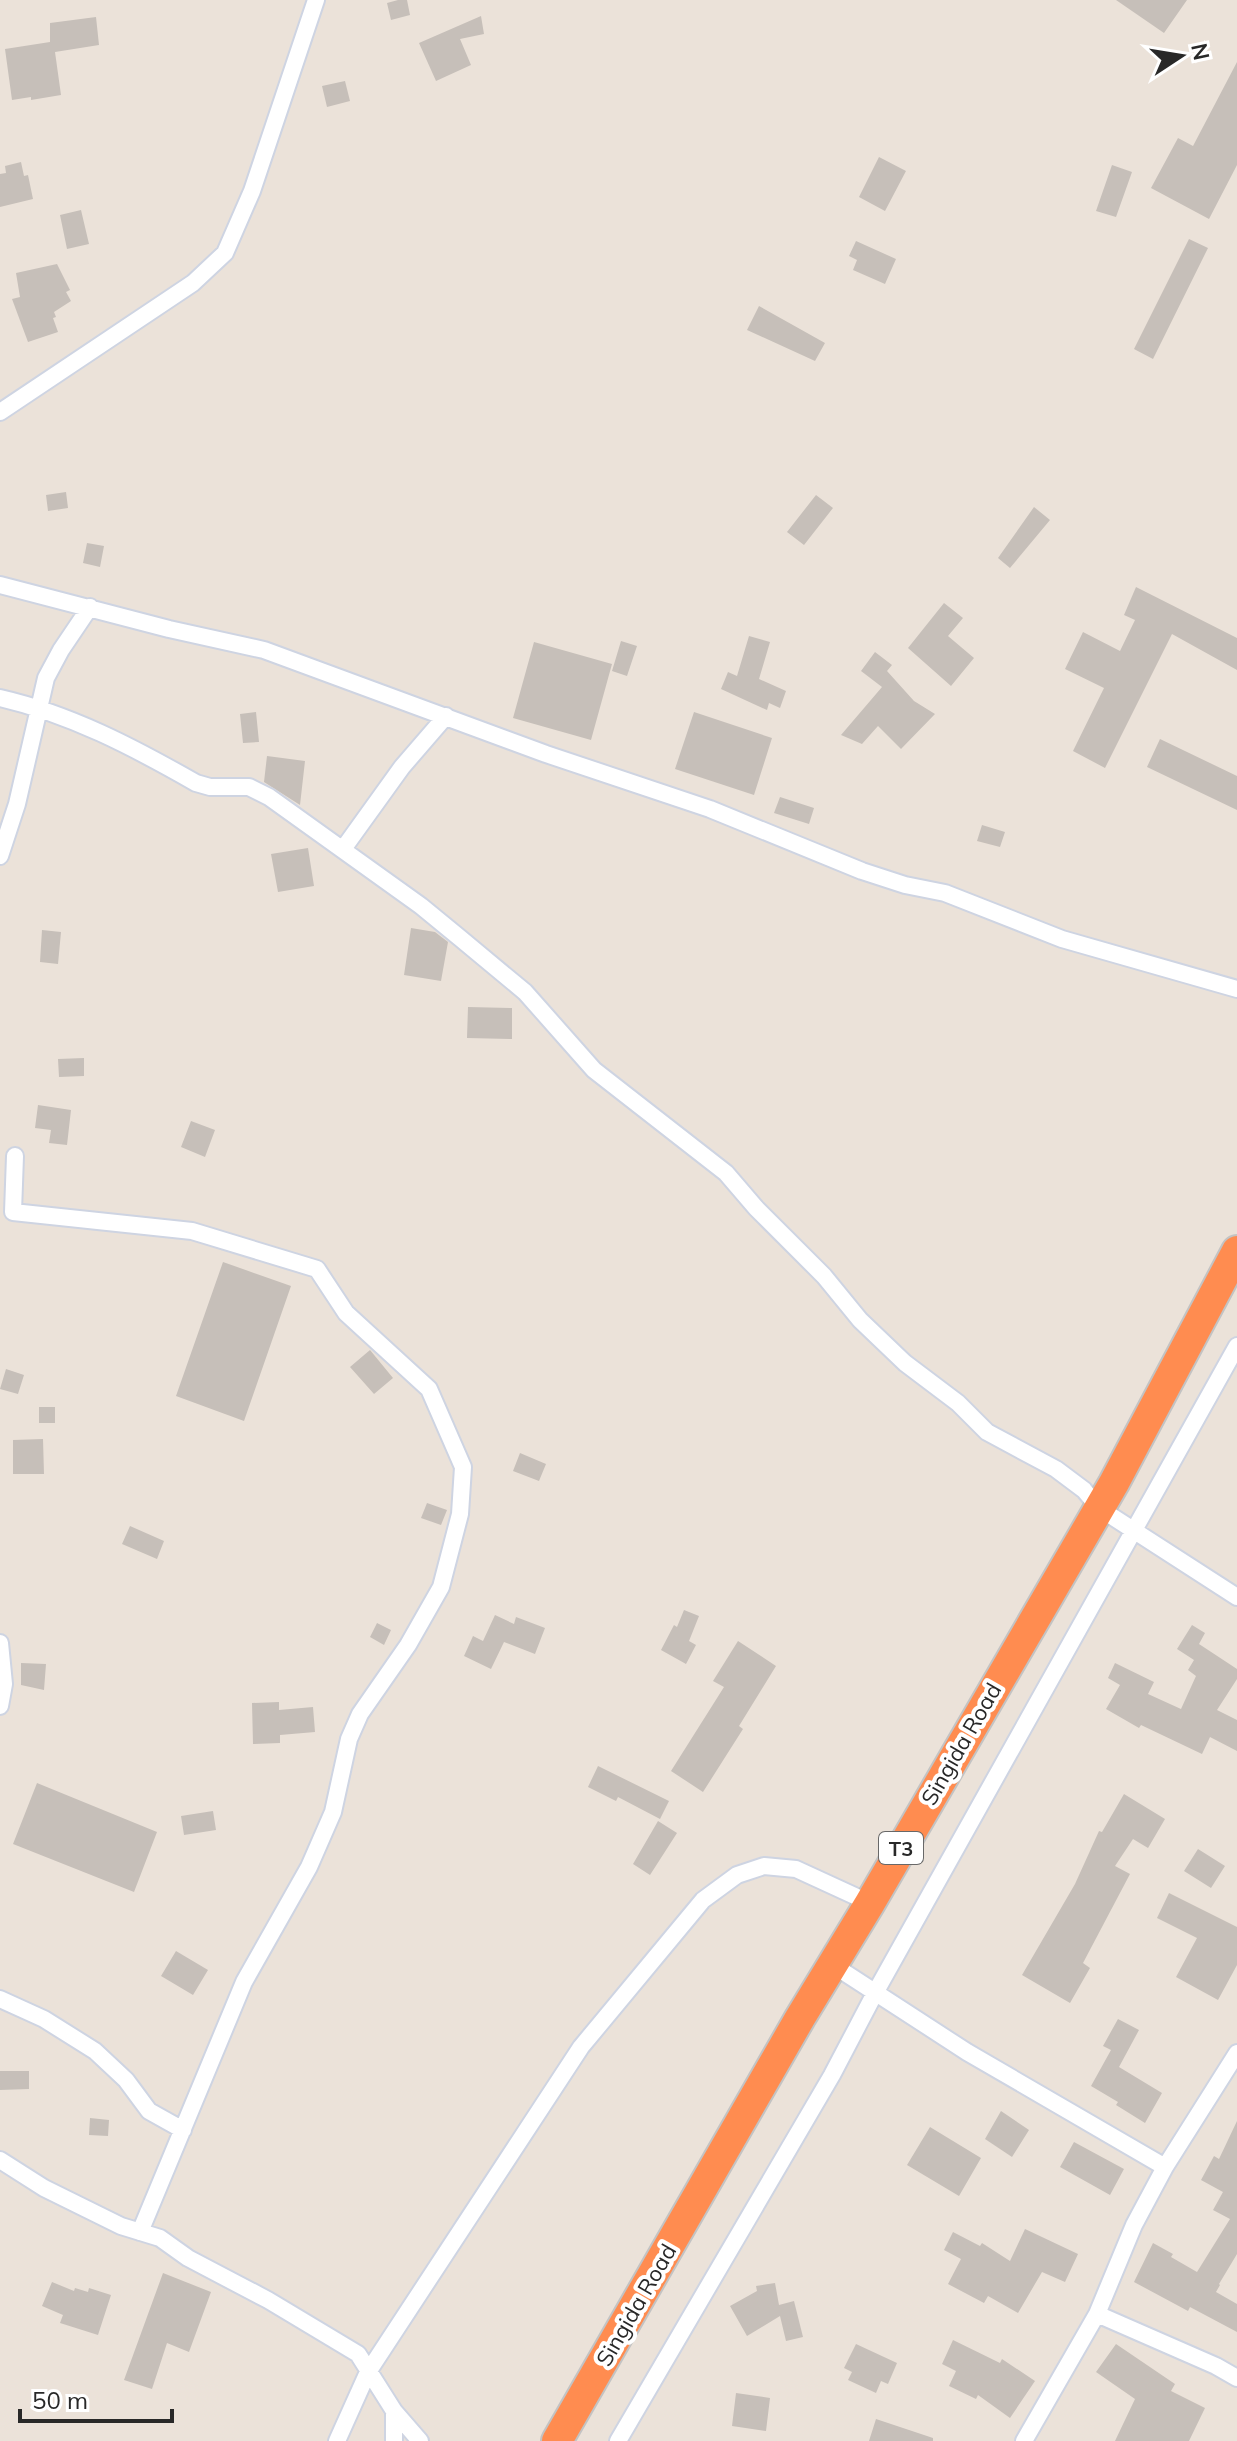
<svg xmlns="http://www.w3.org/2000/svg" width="1237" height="2441" viewBox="0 0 1237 2441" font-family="Mulish,sans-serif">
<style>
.building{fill:#c6bfb9}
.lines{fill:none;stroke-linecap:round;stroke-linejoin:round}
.street-casing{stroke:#ced4e2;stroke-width:20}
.highway-casing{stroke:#c3c3c3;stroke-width:34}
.street{stroke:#fff;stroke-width:16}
.highway{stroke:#ff8c50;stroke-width:30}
.labels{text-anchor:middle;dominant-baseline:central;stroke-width:8;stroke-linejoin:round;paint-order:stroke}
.shield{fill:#fff;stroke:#686868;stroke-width:2}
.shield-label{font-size:20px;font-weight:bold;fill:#282828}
.street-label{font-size:22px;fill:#282828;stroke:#fff}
</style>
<rect width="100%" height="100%" fill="#ebe2d9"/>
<!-- building -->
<path class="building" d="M 398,0 L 407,0 L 410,15 L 391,20 L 387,3 Z
M 1116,0 L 1187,0 L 1164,33 Z
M 481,16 L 484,34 L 460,39 L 471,65 L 436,81 L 419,43 Z
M 96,17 L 99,45 L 55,52 L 61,95 L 31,100 L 31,97 L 12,100 L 5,49 L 50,42 L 50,23 Z
M 1237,62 L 1237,165 L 1209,219 L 1151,188 L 1178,138 L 1193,146 Z
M 345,81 L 350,101 L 327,107 L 322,86 Z
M 879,157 L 906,171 L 885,211 L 859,197 Z
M 21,162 L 24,176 L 28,175 L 33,199 L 0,207 L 0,174 L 6,173 L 5,166 Z
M 1112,165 L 1132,172 L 1116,217 L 1096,211 Z
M 81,210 L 89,244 L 67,249 L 60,215 Z
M 1189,239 L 1208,248 L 1153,359 L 1134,349 Z
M 856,241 L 896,259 L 885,284 L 853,270 L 857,260 L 849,256 Z
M 57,264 L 70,290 L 66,292 L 71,301 L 54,312 L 56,317 L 53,318 L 58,332 L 28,342 L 12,299 L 20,297 L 16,273 Z
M 759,306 L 825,343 L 815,361 L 747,330 Z
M 66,492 L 68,508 L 48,511 L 46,495 Z
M 816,495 L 833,508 L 804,545 L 787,532 Z
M 1034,507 L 1050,520 L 1010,568 L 998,558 Z
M 87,543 L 104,546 L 100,567 L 83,563 Z
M 1136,587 L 1237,638 L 1237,670 L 1172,634 L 1105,768 L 1073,751 L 1104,688 L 1065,669 L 1083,632 L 1120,651 L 1135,620 L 1124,615 Z
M 944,603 L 963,618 L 948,636 L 974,658 L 951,686 L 908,648 Z
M 749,636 L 770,642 L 759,679 L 786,691 L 780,708 L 769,703 L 767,710 L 721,689 L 728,672 L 737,676 Z
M 621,641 L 637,646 L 627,676 L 612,671 Z
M 534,642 L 612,664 L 591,740 L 513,718 Z
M 875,652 L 892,665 L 887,671 L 914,701 L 935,714 L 901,749 L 878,726 L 862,744 L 841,735 L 882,687 L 861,671 Z
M 256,712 L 259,742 L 243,743 L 240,714 Z
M 694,712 L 772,738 L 754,795 L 675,769 Z
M 1160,739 L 1237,776 L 1237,810 L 1147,767 Z
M 267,756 L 305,761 L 300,805 L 264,782 Z
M 780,797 L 814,808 L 809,824 L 774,813 Z
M 982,825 L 1005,832 L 1000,847 L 977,841 Z
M 308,848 L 314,886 L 278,892 L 271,854 Z
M 411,928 L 435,932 L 448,942 L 441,981 L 404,975 Z
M 42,930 L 61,932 L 58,964 L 40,962 Z
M 468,1007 L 512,1008 L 512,1039 L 467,1038 Z
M 84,1058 L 84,1076 L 59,1077 L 58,1059 Z
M 38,1105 L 71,1110 L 67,1145 L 49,1143 L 51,1130 L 35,1128 Z
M 191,1121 L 215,1130 L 205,1157 L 181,1147 Z
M 223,1262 L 291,1286 L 244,1421 L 176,1396 Z
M 370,1350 L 393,1378 L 374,1394 L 350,1367 Z
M 6,1369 L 24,1375 L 18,1394 L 0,1389 Z
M 39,1407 L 55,1407 L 55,1423 L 39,1423 Z
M 43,1439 L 44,1474 L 13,1474 L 13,1440 Z
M 520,1453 L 546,1464 L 539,1481 L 513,1471 Z
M 427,1503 L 447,1510 L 441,1525 L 421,1518 Z
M 130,1526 L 164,1541 L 157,1559 L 122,1544 Z
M 684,1610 L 699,1616 L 689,1641 L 696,1645 L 686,1664 L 661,1650 L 674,1625 L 677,1627 Z
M 495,1615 L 514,1624 L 516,1617 L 545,1628 L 535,1654 L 504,1642 L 491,1669 L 464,1656 L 473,1636 L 483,1641 Z
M 377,1623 L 391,1630 L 384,1645 L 370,1637 Z
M 1192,1625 L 1205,1633 L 1199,1644 L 1237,1669 L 1237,1679 L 1217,1710 L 1237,1720 L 1237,1751 L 1210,1737 L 1202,1754 L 1141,1725 L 1139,1728 L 1106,1709 L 1120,1685 L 1108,1678 L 1115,1663 L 1154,1682 L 1148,1694 L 1181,1709 L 1196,1676 L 1188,1670 L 1194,1660 L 1177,1649 Z
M 738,1641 L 776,1666 L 739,1726 L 743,1729 L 703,1792 L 671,1771 L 724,1687 L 713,1681 Z
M 21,1663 L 46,1664 L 44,1690 L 21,1685 Z
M 279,1702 L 279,1710 L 313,1707 L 315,1732 L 280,1735 L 280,1743 L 253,1744 L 252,1703 Z
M 598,1766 L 669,1801 L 660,1819 L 618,1797 L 616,1801 L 588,1787 Z
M 37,1783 L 157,1832 L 134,1892 L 13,1844 Z
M 1124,1794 L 1165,1819 L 1148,1848 L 1133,1839 L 1115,1866 L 1130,1874 L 1083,1963 L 1090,1968 L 1070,2003 L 1022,1975 L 1075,1884 L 1099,1831 L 1102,1832 Z
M 213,1811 L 216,1830 L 184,1835 L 181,1816 Z
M 658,1821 L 677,1833 L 650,1875 L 633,1864 Z
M 1198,1849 L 1225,1866 L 1211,1888 L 1184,1871 Z
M 1169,1893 L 1237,1927 L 1237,1965 L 1218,2000 L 1176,1977 L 1197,1938 L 1157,1918 Z
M 176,1951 L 208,1970 L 193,1995 L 161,1976 Z
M 1118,2019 L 1139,2030 L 1119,2067 L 1162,2093 L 1145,2123 L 1116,2105 L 1118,2102 L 1091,2086 L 1111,2050 L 1103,2046 Z
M 0,2071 L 29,2071 L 29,2089 L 0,2090 Z
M 1001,2111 L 1029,2130 L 1012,2157 L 985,2139 Z
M 90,2118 L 109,2120 L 108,2136 L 89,2135 Z
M 1237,2121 L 1237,2254 L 1219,2284 L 1220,2285 L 1216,2292 L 1237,2304 L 1237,2332 L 1190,2307 L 1188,2311 L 1134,2282 L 1153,2243 L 1173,2254 L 1171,2257 L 1197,2272 L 1230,2219 L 1213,2210 L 1223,2192 L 1201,2180 L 1214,2156 L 1219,2159 Z
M 930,2127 L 981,2158 L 959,2196 L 907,2165 Z
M 1074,2142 L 1124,2169 L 1110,2195 L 1060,2167 Z
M 1025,2229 L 1078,2254 L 1065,2282 L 1042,2272 L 1018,2313 L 988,2296 L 984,2303 L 948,2284 L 961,2259 L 944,2250 L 953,2232 L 980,2246 L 982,2243 L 1010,2261 Z
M 163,2273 L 211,2292 L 189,2352 L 167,2343 L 152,2389 L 124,2380 Z
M 52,2282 L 74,2291 L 75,2288 L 88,2292 L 89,2288 L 111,2295 L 98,2335 L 60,2323 L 63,2315 L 42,2306 Z
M 775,2283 L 779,2305 L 794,2301 L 803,2337 L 786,2341 L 780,2316 L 747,2336 L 730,2306 L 757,2291 L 756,2286 Z
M 953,2340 L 1000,2363 L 1002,2359 L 1035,2381 L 1010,2418 L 978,2395 L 976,2399 L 949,2386 L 956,2371 L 942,2364 Z
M 856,2344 L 897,2363 L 888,2384 L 881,2381 L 876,2393 L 848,2380 L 852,2372 L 844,2368 Z
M 1116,2344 L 1175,2384 L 1171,2391 L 1205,2408 L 1189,2441 L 1115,2441 L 1135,2399 L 1096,2372 Z
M 736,2393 L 770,2398 L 766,2431 L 732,2426 Z
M 876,2419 L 933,2438 L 933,2441 L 869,2441 Z"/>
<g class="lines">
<defs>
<path id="street" d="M 0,412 L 193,283 L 225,253 L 252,191 L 316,0
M 0,585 L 169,629 L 264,650 L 546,754 L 710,809 L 862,871 L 905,885 L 945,893 L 1062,939 L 1237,989
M 0,698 C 70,714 133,747 196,783 L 210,787 L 249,787 L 269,797 L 421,906 L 460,938 L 525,992 L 594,1070 L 726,1173 L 756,1208 L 824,1276 L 860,1320 L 905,1363 L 958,1403 L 987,1432 L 1056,1469 L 1084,1490 L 1099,1508 L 1237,1597
M 343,849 L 402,767 L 446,716
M 0,856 L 17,804 L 46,678 L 61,650 L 90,607
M 15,1156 L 13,1212 L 192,1231 L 317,1269 L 346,1313 L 429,1389 L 463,1467 L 460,1514 L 441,1587 L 408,1645 L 360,1714 L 349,1739 L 333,1812 L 309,1867 L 244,1982 L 140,2232
M 0,1643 L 4,1684 L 0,1706
M 833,1965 L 967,2052 L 1165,2167
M 0,1999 L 44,2019 L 95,2051 L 126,2080 L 149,2111 L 183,2130
M 0,2160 L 44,2188 L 121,2226 L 160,2238 L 188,2258 L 268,2300 L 358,2354 L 394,2411 L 420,2441
M 1097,2314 L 1216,2366 L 1237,2378
M 337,2441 L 368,2372 L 581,2047 L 703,1900 L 737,1875 L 764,1866 L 796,1869 L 870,1903
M 394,2441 L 394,2411
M 618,2441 L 832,2075 L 875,1993 L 1237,1346
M 1024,2441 L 1097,2314 L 1134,2225 L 1165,2167 L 1237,2053"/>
<path id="highway" d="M 557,2441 L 800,2018 L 870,1903 L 1114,1483 L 1237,1251"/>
</defs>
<!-- street casing -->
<use href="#street" class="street-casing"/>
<!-- highway casing -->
<use href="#highway" class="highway-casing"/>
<!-- street -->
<use href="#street" class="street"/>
<!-- highway -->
<use href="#highway" class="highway"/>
</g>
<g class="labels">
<!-- shield labels -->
<rect class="shield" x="879" y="1832" width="44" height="32" rx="6"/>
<g class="shield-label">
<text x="901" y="1848">T3</text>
</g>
<!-- street labels -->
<g class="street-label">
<text transform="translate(961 1744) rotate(-60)">Singida Road</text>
<text transform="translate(636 2305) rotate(-60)">Singida Road</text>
</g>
</g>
<!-- north arrow -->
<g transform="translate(1181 56) rotate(78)" stroke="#ffffff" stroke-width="6" paint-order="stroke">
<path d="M0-6L14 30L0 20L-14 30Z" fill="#282828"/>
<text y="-12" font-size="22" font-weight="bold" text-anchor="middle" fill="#282828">N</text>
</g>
<!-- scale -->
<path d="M20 2409v12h152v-12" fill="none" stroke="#282828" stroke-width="4"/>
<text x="32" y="2409" font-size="24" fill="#282828" stroke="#ffffff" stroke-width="6" paint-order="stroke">50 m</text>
</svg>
